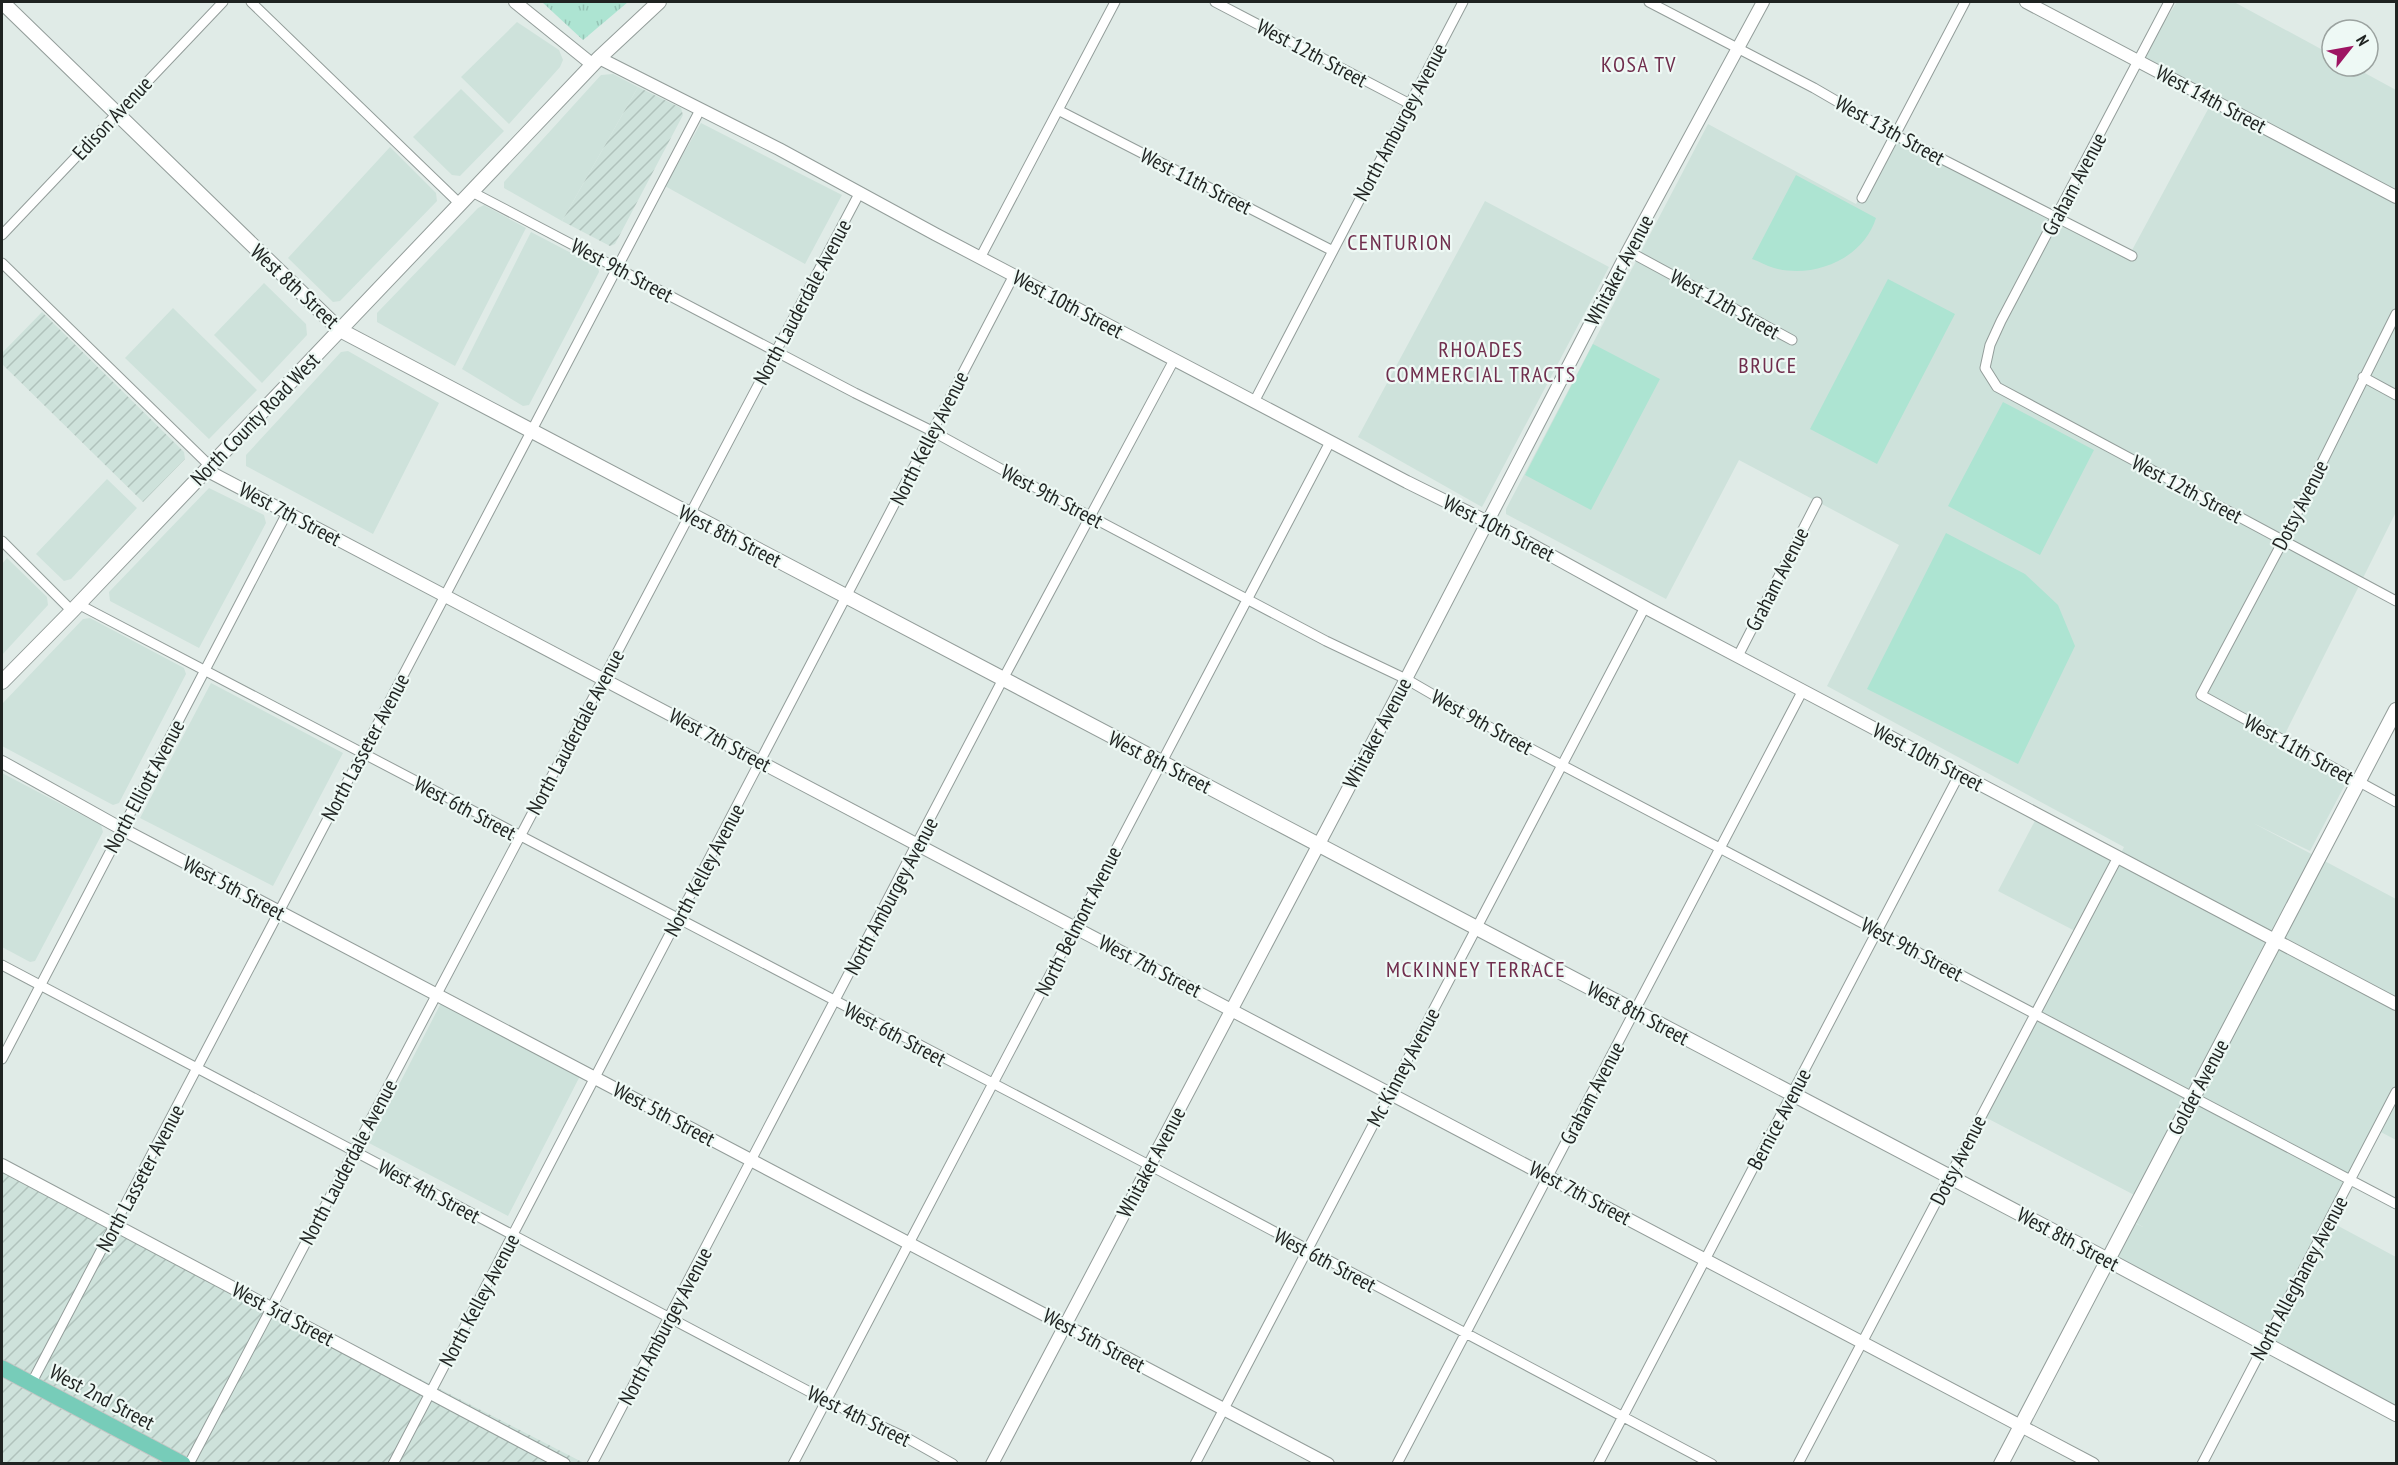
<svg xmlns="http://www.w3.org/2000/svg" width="2398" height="1465" viewBox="0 0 2398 1465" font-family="'PT Sans Narrow',sans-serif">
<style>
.built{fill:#cee2db}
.industrial{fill:url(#industrial-furrows)}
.park{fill:url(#park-tufts)}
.pitch{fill:#ade4d2}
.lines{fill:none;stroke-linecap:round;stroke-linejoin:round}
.minor-casing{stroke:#939d9a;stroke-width:11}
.tertiary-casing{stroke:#939d9a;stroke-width:14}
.secondary-casing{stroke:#939d9a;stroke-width:16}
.primary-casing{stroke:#c5c6c5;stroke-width:17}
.minor{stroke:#fff;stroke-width:9}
.tertiary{stroke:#fff;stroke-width:12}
.secondary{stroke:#fff;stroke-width:14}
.primary{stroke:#77ccb9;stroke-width:15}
.labels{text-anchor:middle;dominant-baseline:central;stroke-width:4.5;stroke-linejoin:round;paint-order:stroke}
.street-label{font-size:21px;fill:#1f2321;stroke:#eef9f5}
.neighbourhood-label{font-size:22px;letter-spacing:1.5px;fill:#702e4d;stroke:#eef9f5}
</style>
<defs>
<pattern id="industrial-furrows" width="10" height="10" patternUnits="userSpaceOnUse" patternTransform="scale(1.5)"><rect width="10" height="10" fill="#cee2db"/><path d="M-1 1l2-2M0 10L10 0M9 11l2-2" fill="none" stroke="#b0c2bc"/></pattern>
<pattern id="park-tufts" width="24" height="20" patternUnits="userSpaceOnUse" patternTransform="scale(1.5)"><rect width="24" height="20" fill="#ade4d2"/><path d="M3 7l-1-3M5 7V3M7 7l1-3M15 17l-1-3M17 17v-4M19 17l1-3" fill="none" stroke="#94c3b4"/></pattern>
</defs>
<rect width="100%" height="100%" fill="#e0ebe7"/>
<!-- built -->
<path class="built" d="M 2177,2 L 2234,2 L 2332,55 L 2332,66 L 2352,66 L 2396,90 L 2396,512 L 2282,740 L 2348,779 L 2310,851 L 2253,823 L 2396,899 L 2396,1140 L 2377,1130 L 2329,1221 L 2396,1257 L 2396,1416 L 2106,1263 L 2128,1220 L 2143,1227 L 2129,1219 L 2140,1198 L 1983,1116 L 2079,933 L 1998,891 L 2038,815 L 2119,857 L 2124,847 L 1827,686 L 1899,545 L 1739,460 L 1666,599 L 1506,514 L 1506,509 L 1708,124 L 1856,204 L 1897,134 L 2130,254 L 2213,100 L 2139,61 Z
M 517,22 L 559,50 L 563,60 L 560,67 L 509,124 L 461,77 Z
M 613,74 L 638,87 L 562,221 L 504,188 L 504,182 L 601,75 Z
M 461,89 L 504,131 L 460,176 L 452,175 L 413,137 Z
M 701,123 L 842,195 L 805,264 L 665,186 Z
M 390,147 L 436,193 L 437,201 L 340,301 L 333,302 L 288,258 Z
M 1485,201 L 1609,267 L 1482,507 L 1358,437 Z
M 484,205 L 526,228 L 455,366 L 377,322 L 377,313 L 478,208 Z
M 531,232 L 598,267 L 599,272 L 529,405 L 523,406 L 462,369 Z
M 264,283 L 306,324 L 307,335 L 262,383 L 214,335 Z
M 173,308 L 257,390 L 209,439 L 125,358 Z
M 348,351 L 439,403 L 373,534 L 246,466 L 246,455 L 341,352 Z
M 107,479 L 137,508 L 71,579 L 64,581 L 36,554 Z
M 209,488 L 264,515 L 266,523 L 199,648 L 110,601 L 109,592 Z
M 7,558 L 47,597 L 48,605 L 2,655 L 2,564 Z
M 90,618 L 184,668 L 186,674 L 119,803 L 113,805 L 2,746 L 2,704 L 83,619 Z
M 211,683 L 343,753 L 273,886 L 140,818 Z
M 2,773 L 101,825 L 103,832 L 35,961 L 30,962 L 2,947 Z
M 441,1003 L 580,1076 L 508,1216 L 369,1143 Z"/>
<!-- industrial -->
<path class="industrial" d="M 638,87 L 681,108 L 683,115 L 615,244 L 610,246 L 562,221 Z
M 42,312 L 184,452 L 185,459 L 143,502 L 2,364 L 2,353 Z
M 2,1165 L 584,1463 L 2,1463 Z"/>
<!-- park -->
<path class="park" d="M 542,2 L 628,2 L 583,40 Z"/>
<!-- pitch -->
<path class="pitch" d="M 1796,175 L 1876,218 C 1863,259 1814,279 1774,268 C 1766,266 1759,261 1752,259 Z
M 1888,279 L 1955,314 L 1877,464 L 1810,429 Z
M 1593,344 L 1660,379 L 1591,510 L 1525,475 Z
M 2003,402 L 2094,450 L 2040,555 L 1948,506 Z
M 1946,533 L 2025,574 L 2058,605 L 2075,646 L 2018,764 L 1867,689 Z"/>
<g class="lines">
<defs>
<path id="minor" d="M 251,2 L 460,204
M 1215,2 L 1410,104
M 1649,2 L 1814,88 L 1895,135 L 2132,256
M 2169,2 L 2001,321 L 1990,345 L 1985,368 L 1997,387 L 2396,601
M 1058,110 L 1333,251
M 472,192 L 855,393 L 932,431 L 1012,475 L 1326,641 L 1406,679 L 1482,723 L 2396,1204
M 1862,198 L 1965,2
M 2,235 L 223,2
M 1628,251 L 1792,340
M 980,258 L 1115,2
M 2,263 L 210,466
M 2396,314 L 2283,541 L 2201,695 L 2396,802
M 2363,377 L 2396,395
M 1254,402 L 1463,2
M 2,541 L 72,611
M 78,604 L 1149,1165 L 1712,1464
M 1738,656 L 1817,502
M 2,965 L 827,1401 L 907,1438 L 953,1464
M 2,1059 L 287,513
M 31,1384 L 700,110
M 189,1464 L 860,192
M 393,1464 L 1014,275
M 592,1464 L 1003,679 L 1174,360
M 793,1464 L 1330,442
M 1195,1464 L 1645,607
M 1397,1464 L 1803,690
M 1598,1464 L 1960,773
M 1798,1464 L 2118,857
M 2202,1464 L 2396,1092"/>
<path id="tertiary" d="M 515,2 L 593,65
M 2026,2 L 2396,197
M 599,58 L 779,149 L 935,234 L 1407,482 L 1512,534 L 1650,610 L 2396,1004
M 206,470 L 2093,1464
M 2,762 L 122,829 L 1328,1464
M 2,1165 L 564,1464
M 992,1464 L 1406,679 L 1628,251 L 1763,2"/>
<path id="secondary" d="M 2,2 L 340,330 L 2108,1260 L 2396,1414
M 2,682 L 72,611 L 599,58 L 659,2
M 2001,1464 L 2396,710"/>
<path id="primary" d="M 2,1368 L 183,1464"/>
</defs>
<!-- minor casing -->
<use href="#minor" class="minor-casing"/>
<!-- tertiary casing -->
<use href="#tertiary" class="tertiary-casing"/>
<!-- secondary casing -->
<use href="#secondary" class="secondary-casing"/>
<!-- primary casing -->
<use href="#primary" class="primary-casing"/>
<!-- minor -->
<use href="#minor" class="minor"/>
<!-- tertiary -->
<use href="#tertiary" class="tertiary"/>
<!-- secondary -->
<use href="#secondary" class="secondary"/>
<!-- primary -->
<use href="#primary" class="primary"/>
</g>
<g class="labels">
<!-- street labels -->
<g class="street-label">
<text transform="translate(1312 53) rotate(28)">West 12th Street</text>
<text transform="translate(2211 99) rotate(28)">West 14th Street</text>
<text transform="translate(112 118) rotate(-47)">Edison Avenue</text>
<text transform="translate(1400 122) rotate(-62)">North Amburgey Avenue</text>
<text transform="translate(1890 130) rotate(29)">West 13th Street</text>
<text transform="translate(1196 181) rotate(27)">West 11th Street</text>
<text transform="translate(2074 184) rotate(-62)">Graham Avenue</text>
<text transform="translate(622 270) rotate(28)">West 9th Street</text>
<text transform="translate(1619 270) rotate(-62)">Whitaker Avenue</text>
<text transform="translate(295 286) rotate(43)">West 8th Street</text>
<text transform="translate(802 302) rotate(-62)">North Lauderdale Avenue</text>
<text transform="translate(1068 304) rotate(28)">West 10th Street</text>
<text transform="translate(1725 304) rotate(29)">West 12th Street</text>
<text transform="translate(255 419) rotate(-46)">North County Road West</text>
<text transform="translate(929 438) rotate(-63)">North Kelley Avenue</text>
<text transform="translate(2187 489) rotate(28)">West 12th Street</text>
<text transform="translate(1052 496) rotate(28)">West 9th Street</text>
<text transform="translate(2300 505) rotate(-63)">Dotsy Avenue</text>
<text transform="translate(290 514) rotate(28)">West 7th Street</text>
<text transform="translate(1499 528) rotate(27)">West 10th Street</text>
<text transform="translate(730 536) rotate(27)">West 8th Street</text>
<text transform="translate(1777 579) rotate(-63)">Graham Avenue</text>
<text transform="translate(1482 722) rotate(29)">West 9th Street</text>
<text transform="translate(575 732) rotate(-62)">North Lauderdale Avenue</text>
<text transform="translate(1377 733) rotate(-62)">Whitaker Avenue</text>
<text transform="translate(720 740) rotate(28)">West 7th Street</text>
<text transform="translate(365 747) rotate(-62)">North Lasseter Avenue</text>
<text transform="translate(2299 749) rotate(29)">West 11th Street</text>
<text transform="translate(1928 757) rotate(28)">West 10th Street</text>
<text transform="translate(1160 762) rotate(27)">West 8th Street</text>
<text transform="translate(144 786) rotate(-62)">North Elliott Avenue</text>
<text transform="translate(465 808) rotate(28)">West 6th Street</text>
<text transform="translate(704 870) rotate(-62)">North Kelley Avenue</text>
<text transform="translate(234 888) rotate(28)">West 5th Street</text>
<text transform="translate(891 896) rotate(-62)">North Amburgey Avenue</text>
<text transform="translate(1078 921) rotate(-63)">North Belmont Avenue</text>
<text transform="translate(1912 949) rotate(28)">West 9th Street</text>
<text transform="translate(1150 966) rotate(27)">West 7th Street</text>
<text transform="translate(1638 1013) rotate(28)">West 8th Street</text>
<text transform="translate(895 1034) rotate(28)">West 6th Street</text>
<text transform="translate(1403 1067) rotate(-62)">Mc Kinney Avenue</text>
<text transform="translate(2198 1087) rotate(-62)">Golder Avenue</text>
<text transform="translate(1592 1093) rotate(-62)">Graham Avenue</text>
<text transform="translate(664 1114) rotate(28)">West 5th Street</text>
<text transform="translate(1779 1119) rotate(-62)">Bernice Avenue</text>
<text transform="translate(1958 1160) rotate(-63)">Dotsy Avenue</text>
<text transform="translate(348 1162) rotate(-62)">North Lauderdale Avenue</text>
<text transform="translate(1151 1162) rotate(-62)">Whitaker Avenue</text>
<text transform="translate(140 1178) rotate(-62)">North Lasseter Avenue</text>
<text transform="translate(429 1191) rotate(28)">West 4th Street</text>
<text transform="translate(1580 1193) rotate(28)">West 7th Street</text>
<text transform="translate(2068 1239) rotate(28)">West 8th Street</text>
<text transform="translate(1325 1260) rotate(28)">West 6th Street</text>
<text transform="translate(2299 1278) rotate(-62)">North Alleghaney Avenue</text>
<text transform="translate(479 1300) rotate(-62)">North Kelley Avenue</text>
<text transform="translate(283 1314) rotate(28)">West 3rd Street</text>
<text transform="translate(665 1326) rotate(-62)">North Amburgey Avenue</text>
<text transform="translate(1094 1340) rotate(28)">West 5th Street</text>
<text transform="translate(102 1397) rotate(28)">West 2nd Street</text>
<text transform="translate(859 1416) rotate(26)">West 4th Street</text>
</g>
<!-- neighbourhood labels -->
<g class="neighbourhood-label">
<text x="1639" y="64">KOSA TV</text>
<text x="1400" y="242">CENTURION</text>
<text x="1481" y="349">RHOADES<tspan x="1481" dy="25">COMMERCIAL TRACTS</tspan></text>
<text x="1768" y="365">BRUCE</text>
<text x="1476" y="969">MCKINNEY TERRACE</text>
</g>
</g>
<!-- border -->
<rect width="2398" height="1465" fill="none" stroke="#1f2321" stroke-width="6"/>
<!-- north arrow -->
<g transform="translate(2350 48) rotate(59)"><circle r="28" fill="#eef9f5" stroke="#9ba3a0" stroke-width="1.5"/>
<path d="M0-4.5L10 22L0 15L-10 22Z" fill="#9e1563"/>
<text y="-9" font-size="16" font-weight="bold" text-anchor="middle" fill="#1f2321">N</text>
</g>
</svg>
